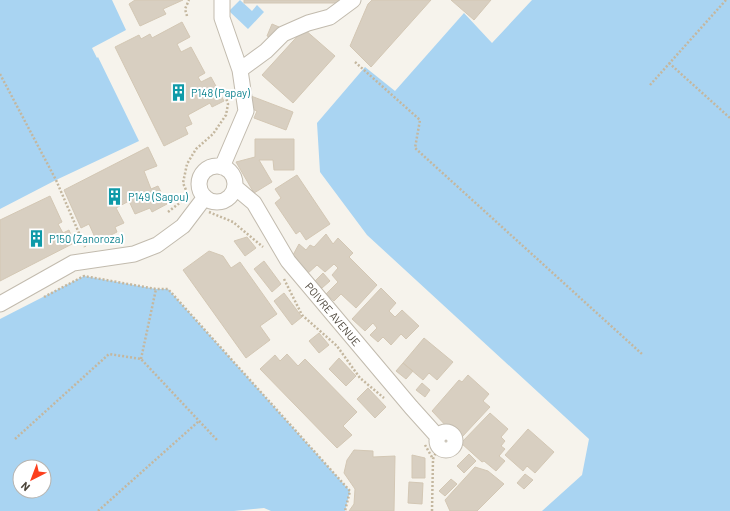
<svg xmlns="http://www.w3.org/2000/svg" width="730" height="511" viewBox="0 0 730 511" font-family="Barlow,sans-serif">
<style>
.water{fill:#a9d4f2;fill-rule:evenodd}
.building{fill:#d8cfc1;stroke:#d3c7b4}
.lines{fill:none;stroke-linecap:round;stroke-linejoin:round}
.minor-casing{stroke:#c2bbae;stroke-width:17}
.path{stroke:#c4b79f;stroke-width:2.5;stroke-dasharray:2 2;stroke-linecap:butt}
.minor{stroke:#fff;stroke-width:15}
.labels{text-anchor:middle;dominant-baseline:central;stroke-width:4;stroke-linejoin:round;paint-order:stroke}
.culture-label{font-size:11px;fill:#0d838f;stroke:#fff;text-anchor:start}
.street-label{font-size:11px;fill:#4b4439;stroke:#fff}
</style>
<rect width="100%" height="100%" fill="#f6f3ec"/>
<!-- water -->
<path class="water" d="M 0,0 L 112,0 L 126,30 L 92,48 L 97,58 L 98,57 L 139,141 L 56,180 L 0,209 Z
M 240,0 L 252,11 L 257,5 L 264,12 L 248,29 L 229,11 Z
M 532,0 L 730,0 L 730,511 L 542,511 L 582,475 L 589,439 L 367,235 L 320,172 L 317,123 L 365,67 L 395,91 L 464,13 L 492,43 Z
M 84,276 L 156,289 L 168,289 L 350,491 L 345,511 L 271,511 L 264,508 L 234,511 L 0,511 L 0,319 ZM 20,467 L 44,467 L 44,491 L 20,491 Z"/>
<!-- building -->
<path class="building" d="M 135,0 L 183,0 L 163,9 L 166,14 L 140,26 L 129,4 Z
M 244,0 L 343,0 L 343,3 L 244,3 Z
M 372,0 L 431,0 L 371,67 L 350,46 L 368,4 Z
M 451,0 L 491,0 L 474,20 Z
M 182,22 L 190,37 L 177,44 L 181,52 L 191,47 L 205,73 L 198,77 L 201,82 L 211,77 L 224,101 L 212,107 L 210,103 L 188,115 L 192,124 L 185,127 L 188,134 L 164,146 L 115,47 L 139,35 L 141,39 L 150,34 L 152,38 Z
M 272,24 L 279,27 L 274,39 L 267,36 Z
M 304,29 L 335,56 L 293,103 L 262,75 Z
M 251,96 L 293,112 L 286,130 L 254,118 L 257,111 L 247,107 Z
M 255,139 L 294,139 L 294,170 L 274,170 L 273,160 L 259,160 L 272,182 L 254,193 L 236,162 L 255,157 Z
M 148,147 L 157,166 L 144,171 L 151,189 L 158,186 L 167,204 L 152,212 L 150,208 L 135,214 L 129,201 L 116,208 L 124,223 L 115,227 L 117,232 L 97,242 L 89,224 L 81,228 L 64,190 Z
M 297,175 L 330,224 L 306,240 L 300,231 L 296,234 L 275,203 L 281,198 L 275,189 Z
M 50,196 L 62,222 L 58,224 L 63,233 L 69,230 L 74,243 L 0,281 L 0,220 Z
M 326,234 L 333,244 L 338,238 L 353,253 L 349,257 L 377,285 L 356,308 L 341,294 L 334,301 L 326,294 L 338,282 L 332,275 L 338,268 L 334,264 L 325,272 L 317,265 L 307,274 L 293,255 L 299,244 L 306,250 L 310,245 L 314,247 Z
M 247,237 L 256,248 L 245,256 L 234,241 Z
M 209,251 L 223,256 L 231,268 L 240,262 L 277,314 L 260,326 L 270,340 L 246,358 L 183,270 Z
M 264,261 L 281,284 L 272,292 L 254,269 Z
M 323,273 L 330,281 L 322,288 L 315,281 Z
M 381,288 L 396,303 L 389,311 L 395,317 L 402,310 L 419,326 L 406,339 L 401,334 L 391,345 L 383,337 L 378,342 L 370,335 L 377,328 L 373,323 L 365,331 L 352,319 Z
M 284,293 L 302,317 L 292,325 L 274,301 Z
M 319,333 L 329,345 L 319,353 L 309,341 Z
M 424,338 L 453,362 L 437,380 L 429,373 L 423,380 L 403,363 Z
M 287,354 L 298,366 L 305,359 L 357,412 L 343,426 L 352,435 L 337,448 L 260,369 L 275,355 L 280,361 Z
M 339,358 L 356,376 L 346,386 L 329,369 Z
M 403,363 L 413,371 L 406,379 L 396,371 Z
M 468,375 L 489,394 L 483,401 L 490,407 L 462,437 L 449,429 L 432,411 L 459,380 L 462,382 Z
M 422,383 L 430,390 L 425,397 L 416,390 Z
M 368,388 L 386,407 L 375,418 L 357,399 Z
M 490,413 L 508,429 L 501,437 L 505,441 L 501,446 L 505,449 L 499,456 L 505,461 L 496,471 L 484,461 L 482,462 L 461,443 Z
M 528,429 L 554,452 L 535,473 L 527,466 L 523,471 L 505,455 Z
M 354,450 L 373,451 L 373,457 L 395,456 L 394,511 L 349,511 L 354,504 L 355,489 L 344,473 L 347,460 Z
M 469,454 L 476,461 L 464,473 L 457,466 Z
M 412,455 L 425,458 L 425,478 L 412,478 Z
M 475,467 L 488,471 L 504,484 L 477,511 L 450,511 L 445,500 Z
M 525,474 L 533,480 L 524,489 L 517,483 Z
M 451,479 L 457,484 L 445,496 L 439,491 Z
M 409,482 L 423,483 L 422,504 L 408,503 Z"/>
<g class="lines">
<defs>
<path id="minor" d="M 240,70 L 266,51 L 283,34 L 308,23 L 330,17 L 353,0
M199 184a18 18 0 1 1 36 0a18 18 0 1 1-36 0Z
M 222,167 L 246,111 L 240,70 L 222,18 L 222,0
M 235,187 L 254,203 L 288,261 L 411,407 L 438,437
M 0,304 L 73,263 L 134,254 L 157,245 L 183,226 L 205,197
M437 441a9 9 0 1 1 18 0a9 9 0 1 1-18 0Z"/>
</defs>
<!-- minor casing -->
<use href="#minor" class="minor-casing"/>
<!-- path -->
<path class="path" d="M 187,16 L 185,9 L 189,0
M 355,62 L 420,120 L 415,148 L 642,354
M 669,63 L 730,118
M 0,74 L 56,180 L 85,247
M 650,85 L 726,0
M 189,197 L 183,183 L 187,164 L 196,149 L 213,134 L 226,115 L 228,104 L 224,92
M 168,212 L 186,198
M 209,212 L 233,222 L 263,247
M 284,279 L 302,315 L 337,346 L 360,378 L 384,398
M 44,297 L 84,276 L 156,289 L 168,289 L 350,491 L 345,511
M 141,359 L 156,289
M 15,439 L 109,354 L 141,359 L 217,440
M 425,445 L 433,459
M 98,511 L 199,421
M 432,511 L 433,459 L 437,450"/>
<!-- minor -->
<use href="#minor" class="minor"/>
</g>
<!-- icons -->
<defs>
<symbol id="building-bare" viewBox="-9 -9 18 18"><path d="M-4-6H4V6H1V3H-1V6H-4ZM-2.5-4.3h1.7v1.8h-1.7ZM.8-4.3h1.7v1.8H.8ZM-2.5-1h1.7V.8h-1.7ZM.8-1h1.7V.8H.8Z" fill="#0f9aa8" stroke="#fff" stroke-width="2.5" paint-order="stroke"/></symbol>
</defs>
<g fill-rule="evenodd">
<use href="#building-bare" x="166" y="80" width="25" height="25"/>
<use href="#building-bare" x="102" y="184" width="25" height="25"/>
<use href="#building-bare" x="24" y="226" width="25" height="25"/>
</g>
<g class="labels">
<!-- culture labels -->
<g class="culture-label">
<text x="191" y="92">P148 (Papay)</text>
<text x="128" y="196">P149 (Sagou)</text>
<text x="49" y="238">P150 (Zanoroza)</text>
</g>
<!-- street labels -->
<g class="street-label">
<text transform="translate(333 314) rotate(50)">POIVRE AVENUE</text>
</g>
</g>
<!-- north arrow -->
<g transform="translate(32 479) rotate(222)"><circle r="19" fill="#ffffff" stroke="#b7b4b0"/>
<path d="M0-3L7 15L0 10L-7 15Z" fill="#fc3f1d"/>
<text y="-6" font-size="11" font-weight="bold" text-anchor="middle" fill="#4b4439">N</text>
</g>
</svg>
